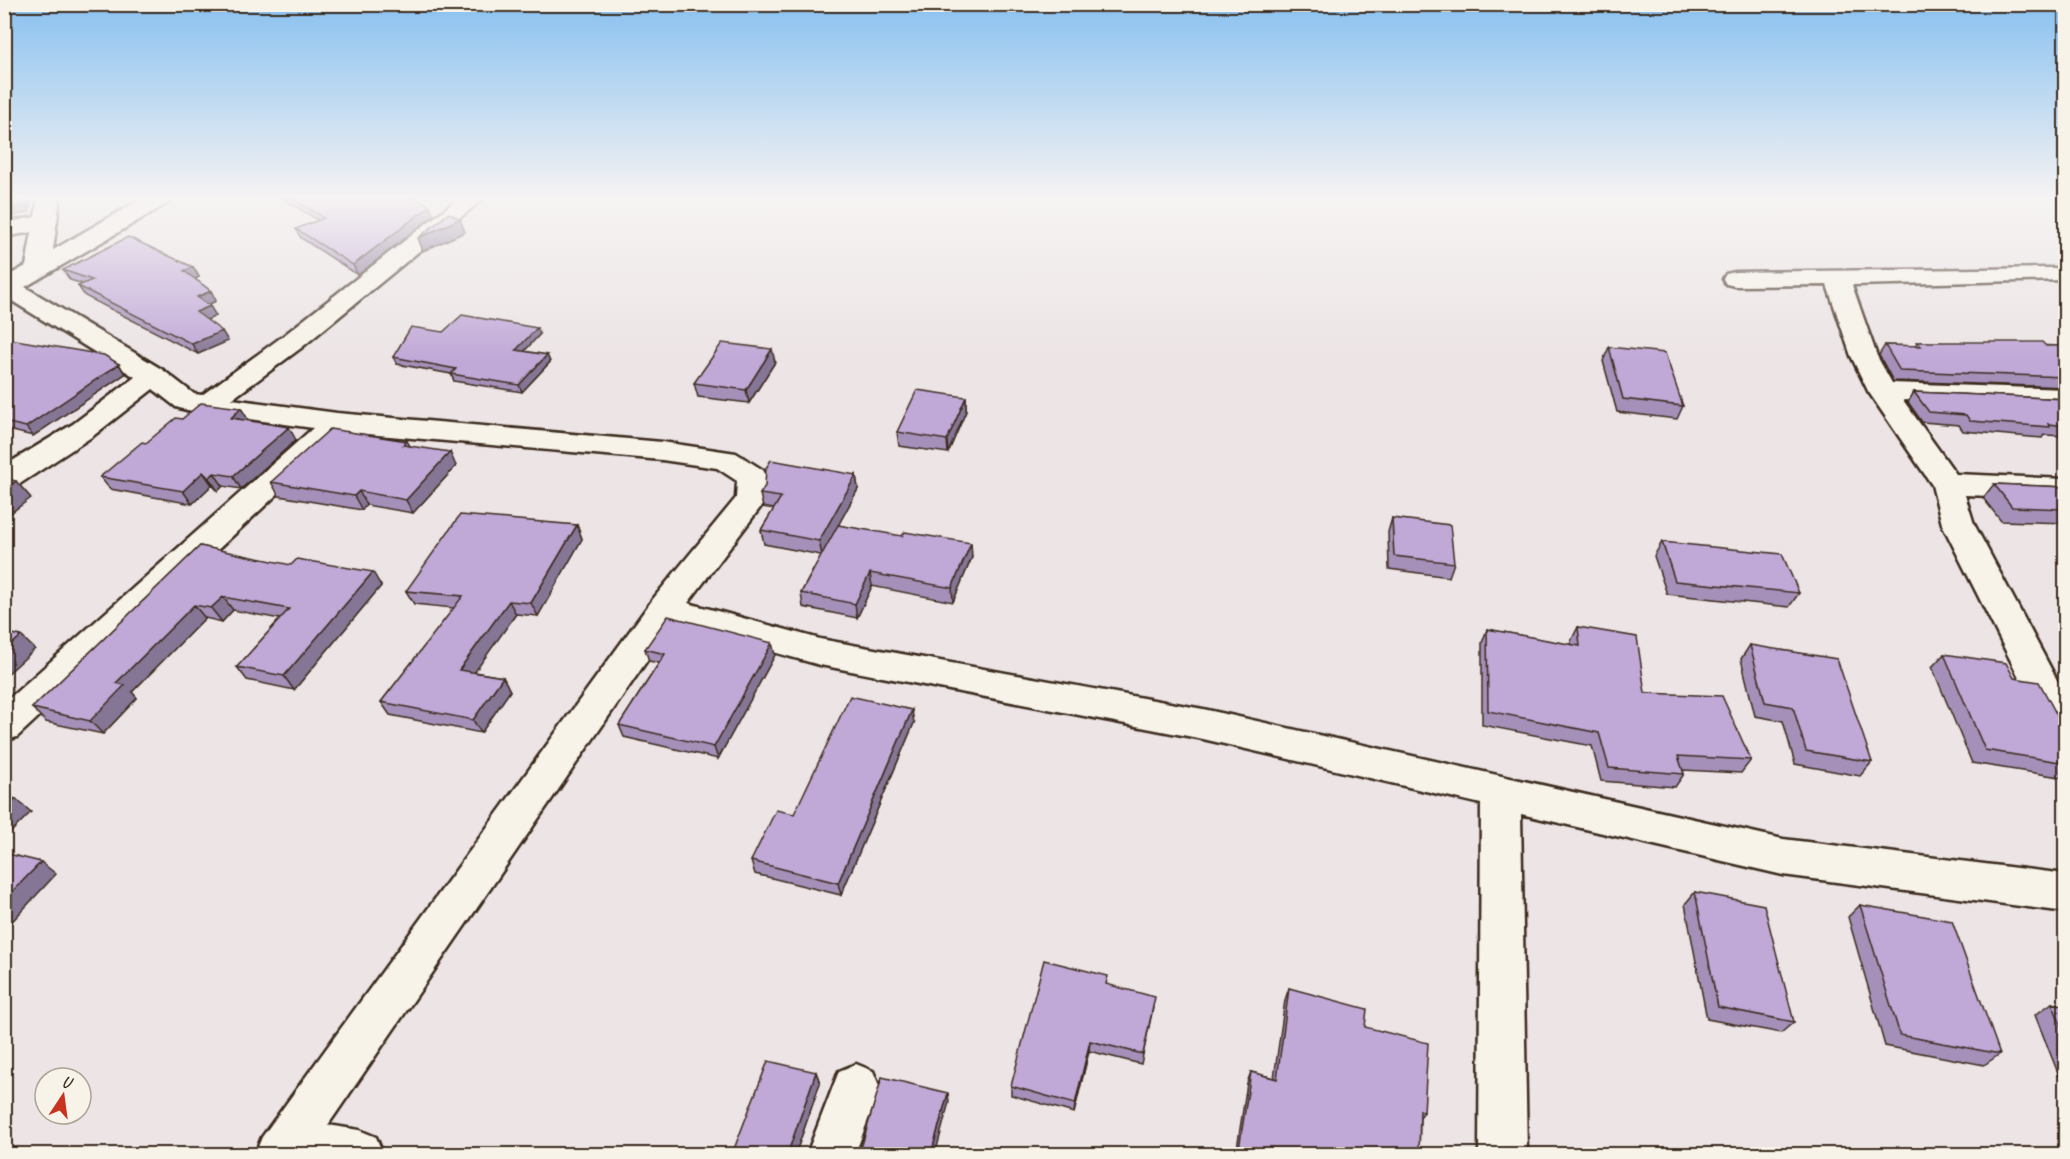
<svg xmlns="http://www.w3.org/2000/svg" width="2070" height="1159" viewBox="0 0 2070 1159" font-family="Caveat,sans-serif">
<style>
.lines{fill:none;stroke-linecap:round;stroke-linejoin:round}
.street-casing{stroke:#3b2a1e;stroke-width:5}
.street{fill:#f7f3e8;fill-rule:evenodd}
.wall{fill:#a590b9;stroke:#3b2a1e;stroke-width:1.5}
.shaded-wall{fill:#867696;stroke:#3b2a1e;stroke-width:1.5}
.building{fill:#c0a8d7;stroke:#3b2a1e;stroke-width:1.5}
</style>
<rect width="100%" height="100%" fill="#ece4e5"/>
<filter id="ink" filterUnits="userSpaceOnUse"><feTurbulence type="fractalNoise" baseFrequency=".0167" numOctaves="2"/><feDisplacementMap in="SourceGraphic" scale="12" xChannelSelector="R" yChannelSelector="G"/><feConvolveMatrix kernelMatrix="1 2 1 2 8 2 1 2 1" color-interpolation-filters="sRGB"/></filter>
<g filter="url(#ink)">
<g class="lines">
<defs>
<path id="street" d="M 38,198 L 60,198 L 53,250 L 143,198 L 171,198 L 168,203 L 25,287 L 163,370 L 194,394 L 202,395 L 283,336 L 459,198 L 484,198 L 301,348 L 232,399 L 337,413 L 662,442 L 736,453 L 763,470 L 767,477 L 766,500 L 688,603 L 820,639 L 1203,709 L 1783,839 L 2066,874 L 2066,912 L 1783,875 L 1521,814 L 1527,1154 L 1479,1154 L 1481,804 L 1203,739 L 820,665 L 672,624 L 328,1125 L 359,1130 L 376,1137 L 383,1154 L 255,1154 L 262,1137 L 653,599 L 736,498 L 737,481 L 717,468 L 662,460 L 344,432 L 17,737 L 4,741 L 4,703 L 313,428 L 186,410 L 176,407 L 153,389 L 93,436 L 15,487 L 4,490 L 4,466 L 73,424 L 135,377 L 4,296 L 4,278 L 26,266 L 32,232 L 4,237 L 4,223 L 35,217 Z
M 2054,268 L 2063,270 L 2066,274 L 2063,280 L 1852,285 L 1877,356 L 1892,383 L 2066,389 L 2066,407 L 1903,400 L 1956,474 L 2066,479 L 2066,499 L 1965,495 L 1974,524 L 2066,697 L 2066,748 L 2053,744 L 2047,733 L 1942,524 L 1932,485 L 1868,391 L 1851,356 L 1827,285 L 1735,286 L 1726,284 L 1723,279 L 1726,274 L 1735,272 Z
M 856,1064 L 873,1071 L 880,1088 L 855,1154 L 807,1154 L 839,1071 Z"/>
</defs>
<!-- street casing -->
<use href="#street" class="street-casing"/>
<!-- street -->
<use href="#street" class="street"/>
</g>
<!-- wall -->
<path class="wall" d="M 282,198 L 417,198 L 434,215 L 358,275 L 301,238 L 296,229 L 318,220 Z
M 193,267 L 199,277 L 195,279 L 211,291 L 216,301 L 208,305 L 216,316 L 207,320 L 228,341 L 198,354 L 85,296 L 78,286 L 83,284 L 70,280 L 63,270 Z
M 443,332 L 540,334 L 524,351 L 547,355 L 550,362 L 522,392 L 454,381 L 451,374 L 397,364 L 393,357 Z
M 4,338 L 119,364 L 125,374 L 33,436 L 4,429 Z
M 1917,342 L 2066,346 L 2066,387 L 1893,381 L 1879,355 L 1885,345 L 1915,346 Z
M 1609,347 L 1683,406 L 1677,419 L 1617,412 L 1603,361 Z
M 775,362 L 749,403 L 698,397 L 694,383 Z
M 1914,392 L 2066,399 L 2066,436 L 2044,435 L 2042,438 L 1963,431 L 1959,425 L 1922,422 L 1908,402 Z
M 966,397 L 966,411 L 948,453 L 899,446 L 897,432 Z
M 182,419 L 249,421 L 296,440 L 241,489 L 223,486 L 218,491 L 212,485 L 192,504 L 110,489 L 100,477 L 146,443 Z
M 407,441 L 410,446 L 456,466 L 413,513 L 366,505 L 362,510 L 279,496 L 271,482 Z
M 856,475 L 858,489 L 838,525 L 972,557 L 953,602 L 872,586 L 857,618 L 803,607 L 801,593 L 821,555 L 764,544 L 761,530 L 774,509 L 763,507 L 760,494 Z
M 1994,484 L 2066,487 L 2066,523 L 2001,521 L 1983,498 Z
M 1392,518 L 1454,563 L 1449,577 L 1389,569 L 1388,532 Z
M 577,525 L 582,539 L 538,616 L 516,614 L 474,672 L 503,677 L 510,691 L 481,733 L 390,715 L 381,702 L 454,608 L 414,604 L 406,591 Z
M 1662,542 L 1799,593 L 1789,607 L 1667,594 L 1654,556 Z
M 200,546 L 381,586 L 294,690 L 247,680 L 237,667 L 280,619 L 233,610 L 222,622 L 205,618 L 132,692 L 137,698 L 103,734 L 46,722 L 32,708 Z
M 1578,627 L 1645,693 L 1751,760 L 1741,773 L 1683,770 L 1684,774 L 1675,787 L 1601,781 L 1592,746 L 1482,725 L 1482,643 L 1487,629 L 1571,645 L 1571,641 Z
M 1750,645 L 1872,762 L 1860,776 L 1795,764 L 1783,721 L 1755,716 L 1741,659 Z
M 645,649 L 775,655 L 718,759 L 624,737 L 619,725 L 659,663 L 649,661 Z
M 1944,654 L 2014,678 L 2065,732 L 2066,778 L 1972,763 L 1932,667 Z
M 914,723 L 841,895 L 755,874 L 751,861 L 794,814 Z
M 1695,892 L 1794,1022 L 1781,1033 L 1707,1019 L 1685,904 Z
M 1860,905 L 2000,1054 L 1984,1065 L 1885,1046 L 1848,917 Z
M 1107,985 L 1153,1008 L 1141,1064 L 1089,1051 L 1074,1113 L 1011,1095 L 1011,1086 Z
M 1289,988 L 1365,1027 L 1424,1112 L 1420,1117 L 1419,1155 L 1236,1155 L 1247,1083 L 1251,1072 L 1274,1078 L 1285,1000 Z
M 2052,1003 L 2066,1006 L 2066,1093 L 2035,1015 Z
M 816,1072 L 820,1083 L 795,1155 L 737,1155 L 734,1149 Z"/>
<!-- shaded-wall -->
<path class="shaded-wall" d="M 25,198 L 30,198 L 30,212 L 4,218 L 4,210 Z
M 430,206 L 434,215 L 358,275 L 353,265 Z
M 460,219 L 465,232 L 423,251 L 418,238 Z
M 193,267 L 199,277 L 190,281 L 184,271 Z
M 211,291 L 216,301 L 203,307 L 197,297 Z
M 210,306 L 216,316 L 202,322 L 196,312 Z
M 537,328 L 540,334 L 519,357 L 516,350 Z
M 222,331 L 228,341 L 198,354 L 192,344 Z
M 772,349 L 775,362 L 749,403 L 746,390 Z
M 547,355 L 550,362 L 522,392 L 519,385 Z
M 119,364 L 125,374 L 33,436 L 26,427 Z
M 966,397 L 966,411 L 948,453 L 947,440 Z
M 241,408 L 249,421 L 231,418 Z
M 289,427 L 296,440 L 241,489 L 233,476 Z
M 450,452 L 456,466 L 413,513 L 406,500 Z
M 203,472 L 212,485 L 192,504 L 183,491 Z
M 214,473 L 223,486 L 218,491 L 209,478 Z
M 856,475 L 858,489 L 822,555 L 819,541 Z
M 16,481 L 31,498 L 4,518 L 4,490 Z
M 359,491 L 366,505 L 362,510 L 354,496 Z
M 577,525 L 582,539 L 538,616 L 531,603 Z
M 971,543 L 972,557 L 953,602 L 952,588 Z
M 373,572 L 381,586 L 294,690 L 284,676 Z
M 870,573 L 872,586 L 857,618 L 855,604 Z
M 223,597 L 233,610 L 222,622 L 211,608 Z
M 509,601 L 516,614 L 467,683 L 459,670 Z
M 194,605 L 205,618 L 132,692 L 137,698 L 103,734 L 90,721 L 116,683 Z
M 21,636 L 35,649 L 4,677 L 4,651 Z
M 772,643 L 775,655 L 718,759 L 714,747 Z
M 503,677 L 510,691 L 481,733 L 473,720 Z
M 912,710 L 914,723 L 841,895 L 838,883 Z
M 16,799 L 31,812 L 4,839 L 4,810 Z
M 41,862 L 56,874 L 4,930 L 4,900 Z
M 1090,1041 L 1089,1051 L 1074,1113 L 1075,1104 Z
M 816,1072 L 820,1083 L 795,1155 L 787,1155 Z
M 948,1093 L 949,1102 L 935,1155 L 931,1155 Z"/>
<!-- building -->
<path class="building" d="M 4,198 L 25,198 L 26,205 L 4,210 Z
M 292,198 L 417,198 L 430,206 L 353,265 L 296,229 L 324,218 Z
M 449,213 L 460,219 L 418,238 Z
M 128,237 L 193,267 L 184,271 L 211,291 L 197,297 L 210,306 L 196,312 L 222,331 L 192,344 L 78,286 L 92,280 L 63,270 Z
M 462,315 L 537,328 L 516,350 L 547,355 L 519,385 L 451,374 L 456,369 L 393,357 L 411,327 L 443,332 Z
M 4,338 L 104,355 L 119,364 L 26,427 L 4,422 Z
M 1917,342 L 2042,342 L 2046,346 L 2066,346 L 2066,377 L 1900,371 L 1885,345 L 1921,346 Z
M 722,343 L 772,349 L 746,390 L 694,383 Z
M 1609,347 L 1665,353 L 1683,406 L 1623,399 Z
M 917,390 L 966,397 L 947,440 L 897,432 Z
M 1914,392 L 2066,399 L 2066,426 L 2048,424 L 2050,427 L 1970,421 L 1966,415 L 1929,412 Z
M 201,403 L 241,408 L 231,418 L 289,427 L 233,476 L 214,473 L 209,478 L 203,472 L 183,491 L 100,477 L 142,442 L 146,443 L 176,418 L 182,419 Z
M 330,429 L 407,441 L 403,445 L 450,452 L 406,500 L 359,491 L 354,496 L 271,482 Z
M 771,460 L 856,475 L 819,541 L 761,530 L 781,497 L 760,494 L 765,486 L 766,468 Z
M 4,478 L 16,481 L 4,490 Z
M 1994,484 L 2066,487 L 2066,509 L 2012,507 Z
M 460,515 L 577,525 L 531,603 L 509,601 L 459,670 L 503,677 L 473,720 L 381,702 L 463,596 L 406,591 Z
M 1392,518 L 1450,525 L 1454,563 L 1394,556 Z
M 838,525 L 902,536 L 905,532 L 971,543 L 952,588 L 870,573 L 855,604 L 801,593 Z
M 1662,542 L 1782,554 L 1799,593 L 1675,581 Z
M 200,546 L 291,565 L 297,559 L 373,572 L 284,676 L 237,667 L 289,609 L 223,597 L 211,608 L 194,605 L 116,683 L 125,685 L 90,721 L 32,708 Z
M 668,616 L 772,643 L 714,747 L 619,725 L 665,654 L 645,649 Z
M 1578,627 L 1637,637 L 1645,693 L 1722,696 L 1751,760 L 1678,756 L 1684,774 L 1609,768 L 1599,733 L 1488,711 L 1487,629 L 1580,646 Z
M 4,632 L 21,636 L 4,651 Z
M 1750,645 L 1837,659 L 1872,762 L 1806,751 L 1793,707 L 1765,702 Z
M 1944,654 L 2006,663 L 2014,678 L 2039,682 L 2066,732 L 2066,763 L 1985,750 Z
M 850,696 L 912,710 L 838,883 L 751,861 L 776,810 L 794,814 Z
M 4,796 L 16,799 L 4,810 Z
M 4,853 L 41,862 L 4,900 Z
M 1695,892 L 1764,905 L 1794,1022 L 1718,1007 Z
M 1860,905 L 1952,921 L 2000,1054 L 1900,1035 Z
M 1044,960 L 1108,976 L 1106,984 L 1155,997 L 1143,1054 L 1090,1041 L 1075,1104 L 1011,1086 Z
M 1289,988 L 1367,1009 L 1365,1027 L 1428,1043 L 1424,1112 L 1420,1110 L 1419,1155 L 1238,1155 L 1251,1072 L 1277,1079 Z
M 2052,1003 L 2066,1006 L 2066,1037 Z
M 768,1061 L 816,1072 L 787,1155 L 755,1155 L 734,1149 Z
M 882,1077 L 948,1093 L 931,1154 L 922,1152 L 921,1155 L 859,1155 Z"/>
</g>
<!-- sky -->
<linearGradient id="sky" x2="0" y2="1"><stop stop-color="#89c1f0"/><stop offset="0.55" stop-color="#f6f3f3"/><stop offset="1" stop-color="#f6f3f3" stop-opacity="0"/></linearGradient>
<rect width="2070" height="360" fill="url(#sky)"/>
<!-- margin -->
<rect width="2070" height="1159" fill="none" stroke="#f7f3e8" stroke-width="24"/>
<rect x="12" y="12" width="2046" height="1135" fill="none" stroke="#3b2a1e" stroke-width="2" filter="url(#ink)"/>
<!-- north arrow -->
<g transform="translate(63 1096) rotate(13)"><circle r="28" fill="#f7f3e8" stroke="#aca397" stroke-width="1.5"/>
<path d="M0-4.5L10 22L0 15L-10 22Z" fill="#c8321e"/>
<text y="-9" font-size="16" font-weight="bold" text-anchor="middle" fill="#3b2a1e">U</text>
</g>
</svg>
